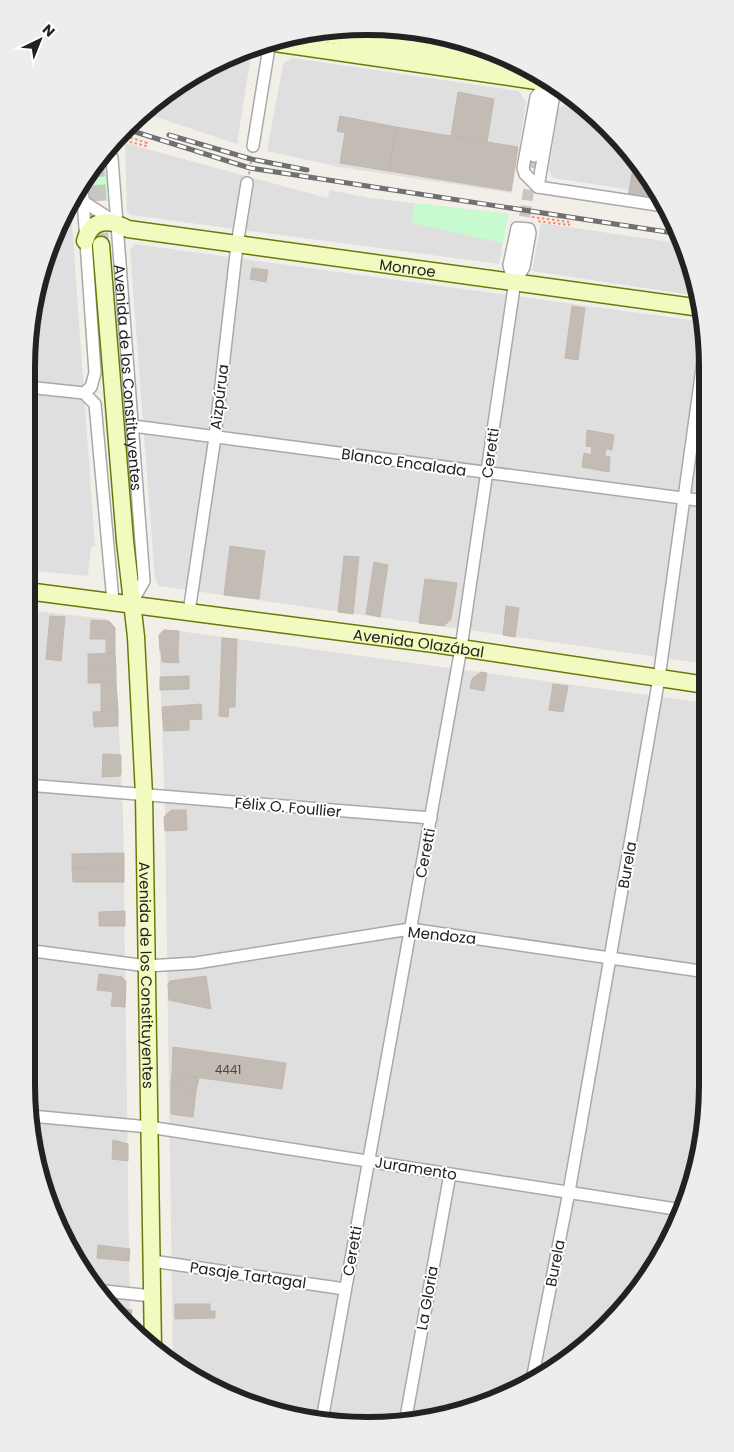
<svg xmlns="http://www.w3.org/2000/svg" width="734" height="1452" viewBox="0 0 734 1452" font-family="Poppins,sans-serif">
<style>
.residential{fill:#e0dfdf}
.park{fill:#c7facf}
.building{fill:#c3bcb5;stroke:#c4b7ab}
.lines{fill:none;stroke-linecap:round;stroke-linejoin:round}
.street-tunnel{stroke:#c8c6c1;stroke-width:11;stroke-dasharray:11 5.5;stroke-linecap:butt}
.secondary-tunnel{stroke:#c8c6c1;stroke-width:16;stroke-dasharray:16 8;stroke-linecap:butt}
.street-casing{stroke:#a9a9a9;stroke-width:14}
.secondary-casing{stroke:#677c06;stroke-width:19}
.path{stroke:#f98972;stroke-width:2;stroke-dasharray:2.5 2.5;stroke-linecap:butt}
.street{stroke:#fff;stroke-width:11}
.secondary{stroke:#f3fabf;stroke-width:16}
.rail-casing{stroke:#707070;stroke-width:5}
.rail{stroke:#fff;stroke-width:3;stroke-dasharray:9;stroke-linecap:butt}
.labels{text-anchor:middle;dominant-baseline:central;stroke-width:4;stroke-linejoin:round;paint-order:stroke}
.number-label{font-size:12px;fill:#4a4847}
.street-label{font-size:15px;fill:#222;stroke:#fff}
.rim{fill:none;stroke:#222;stroke-width:6}
</style>
<rect width="100%" height="100%" fill="#f2efe9"/>
<!-- residential -->
<path class="residential" d="M 244,51 L 250,61 L 237,144 L 141,112 L 196,72 Z
M 292,58 L 519,91 L 526,102 L 512,193 L 340,167 L 267,151 L 283,64 Z
M 566,104 L 586,107 L 591,111 L 638,160 L 658,194 L 553,178 L 549,171 L 558,109 Z
M 125,143 L 327,198 L 330,190 L 370,198 L 508,214 L 499,264 L 131,215 L 127,211 Z
M 66,209 L 71,209 L 95,546 L 91,547 L 88,576 L 27,570 L 27,345 L 38,279 Z
M 541,223 L 684,244 L 698,296 L 532,271 Z
M 134,244 L 705,322 L 706,664 L 159,586 L 155,579 L 130,251 Z
M 27,610 L 107,619 L 114,626 L 123,815 L 130,1328 L 97,1293 L 44,1195 L 26,1085 Z
M 164,629 L 706,703 L 707,1107 L 696,1173 L 673,1235 L 608,1326 L 518,1390 L 412,1423 L 300,1419 L 196,1380 L 173,1363 L 165,816 L 159,634 Z"/>
<!-- park -->
<path class="park" d="M 102,154 L 107,159 L 110,203 L 87,185 L 87,176 Z
M 414,203 L 508,214 L 503,243 L 412,223 Z"/>
<!-- building -->
<path class="building" d="M 458,92 L 494,99 L 487,142 L 451,136 Z
M 340,116 L 396,127 L 389,171 L 340,163 L 345,133 L 337,131 Z
M 396,127 L 518,147 L 511,191 L 389,171 Z
M 635,157 L 638,160 L 662,202 L 628,197 Z
M 252,268 L 268,270 L 266,282 L 250,279 Z
M 572,306 L 585,308 L 578,360 L 565,358 Z
M 587,430 L 614,435 L 612,450 L 606,449 L 605,456 L 610,457 L 609,472 L 582,467 L 584,453 L 591,455 L 592,447 L 586,446 Z
M 230,546 L 265,551 L 259,599 L 224,595 Z
M 344,556 L 359,557 L 353,614 L 338,612 Z
M 374,562 L 388,565 L 380,617 L 366,614 Z
M 425,579 L 457,583 L 451,619 L 444,626 L 419,623 Z
M 506,606 L 519,608 L 515,637 L 503,635 Z
M 50,616 L 65,617 L 61,661 L 46,659 Z
M 91,620 L 109,621 L 115,628 L 115,639 L 90,639 Z
M 164,630 L 179,631 L 178,651 L 160,650 L 159,635 Z
M 222,638 L 237,639 L 235,707 L 229,707 L 228,717 L 219,716 Z
M 703,638 L 706,638 L 706,659 L 700,659 Z
M 106,639 L 115,639 L 115,653 L 106,654 Z
M 161,650 L 178,651 L 179,663 L 162,662 Z
M 115,653 L 116,668 L 88,668 L 88,654 Z
M 88,668 L 116,668 L 116,683 L 88,683 Z
M 481,672 L 487,673 L 484,691 L 470,688 L 472,679 Z
M 189,676 L 189,689 L 160,690 L 160,677 Z
M 101,683 L 116,683 L 118,711 L 101,712 Z
M 553,684 L 568,686 L 563,712 L 549,710 Z
M 201,704 L 202,719 L 163,721 L 162,707 Z
M 118,711 L 118,726 L 94,727 L 93,712 Z
M 189,720 L 189,730 L 164,731 L 163,721 Z
M 103,754 L 121,755 L 121,773 L 120,776 L 102,777 Z
M 171,810 L 186,810 L 187,830 L 165,831 L 164,817 Z
M 124,853 L 124,867 L 72,868 L 72,854 Z
M 124,867 L 124,882 L 73,882 L 72,868 Z
M 125,911 L 125,926 L 99,926 L 99,912 Z
M 99,974 L 107,975 L 106,991 L 97,990 Z
M 107,975 L 122,977 L 126,982 L 125,1007 L 111,1006 L 113,992 L 106,991 Z
M 206,976 L 211,1009 L 169,1000 L 168,984 L 170,981 Z
M 173,1047 L 286,1063 L 282,1089 L 172,1074 Z
M 172,1074 L 199,1078 L 196,1091 L 171,1083 Z
M 171,1083 L 196,1091 L 193,1117 L 171,1114 Z
M 113,1140 L 128,1144 L 128,1161 L 112,1159 Z
M 98,1245 L 130,1249 L 129,1261 L 97,1258 Z
M 175,1304 L 210,1304 L 210,1311 L 215,1311 L 215,1318 L 175,1319 Z
M 111,1307 L 132,1310 L 130,1326 L 128,1326 Z"/>
<g class="lines">
<!-- street-tunnel -->
<path class="street-tunnel" d="M 522,233 L 534,156"/>
<!-- secondary-tunnel -->
<path class="secondary-tunnel" d="M 96,161 L 101,245"/>
<defs>
<g id="street">
<path d="M 548,82 L 536,97 L 523,168 L 525,174 L 538,187 L 664,206"/>
<path d="M 253,146 L 270,41"/>
<path id="s1" d="M 106,149 L 112,158 L 144,581 L 132,602"/>
<path d="M 534,156 L 547,86"/>
<path d="M 82,184 L 95,373 L 91,387 L 84,393"/>
<path d="M 538,187 L 553,100 L 548,82"/>
<path d="M 78,198 L 115,222"/>
<path d="M 517,228 L 529,229 L 530,233 L 524,267 L 514,284 L 509,265 Z"/>
<path d="M 27,387 L 84,393 L 95,404 L 113,601"/>
<path d="M 133,426 L 705,501"/>
<path d="M 189,612 L 215,437 L 237,245 L 247,183"/>
<path d="M 27,785 L 431,818"/>
<path d="M 26,950 L 147,966 L 196,963 L 410,929 L 707,972"/>
<path d="M 31,1116 L 149,1127 L 682,1210"/>
<path d="M 152,1261 L 345,1289"/>
<path d="M 95,1290 L 152,1296"/>
<path d="M 532,1380 L 569,1192 L 659,678 L 705,347"/>
<path d="M 282,1412 L 340,1420"/>
<path d="M 322,1420 L 461,648 L 522,233"/>
<path d="M 405,1423 L 450,1174"/>
</g>
<g id="secondary">
<path d="M 312,32 L 524,66"/>
<path d="M 268,42 L 550,83"/>
<path id="s2" d="M 85,241 C 91,218 110,219 128,229 L 701,308"/>
<path id="s3" d="M 101,245 L 125,541 L 136,637 L 144,795 L 153,1349"/>
<path id="s4" d="M 27,591 L 434,644 L 706,685"/>
</g>
</defs>
<!-- street casing -->
<use href="#street" class="street-casing"/>
<!-- secondary casing -->
<use href="#secondary" class="secondary-casing"/>
<!-- path -->
<path class="path" d="M 118,147 L 118,139 L 146,146 L 147,143 L 120,134
M 249,174 L 252,156
M 532,217 L 570,222 L 569,225 L 537,221"/>
<!-- street -->
<use href="#street" class="street"/>
<!-- secondary -->
<use href="#secondary" class="secondary"/>
<defs>
<path id="rail" d="M 126,129 L 250,168 L 680,234
M 169,135 L 251,159 L 307,170"/>
</defs>
<!-- rail casing -->
<use href="#rail" class="rail-casing"/>
<!-- rail -->
<use href="#rail" class="rail"/>
</g>
<g class="labels">
<!-- number labels -->
<g class="number-label">
<text x="228" y="1069">4441</text>
</g>
<!-- street labels -->
<g class="street-label">
<text stroke="none"><textPath href="#s2" startOffset="336">Monroe</textPath></text>
<text stroke="none"><textPath href="#s1" startOffset="231">Avenida de los Constituyentes</textPath></text>
<text transform="translate(219 397) rotate(-83)">Aizpúrua</text>
<text transform="translate(490 453) rotate(-82)">Ceretti</text>
<text transform="translate(404 462) rotate(8)">Blanco Encalada</text>
<text stroke="none"><textPath href="#s4" startOffset="395">Avenida Olazábal</textPath></text>
<text transform="translate(288 807) rotate(5)">Félix O. Foullier</text>
<text transform="translate(425 853) rotate(-79)">Ceretti</text>
<text transform="translate(627 865) rotate(-80)">Burela</text>
<text transform="translate(442 935) rotate(6)">Mendoza</text>
<text stroke="none"><textPath href="#s3" startOffset="732">Avenida de los Constituyentes</textPath></text>
<text transform="translate(416 1168) rotate(9)">Juramento</text>
<text transform="translate(352 1251) rotate(-80)">Ceretti</text>
<text transform="translate(555 1263) rotate(-79)">Burela</text>
<text transform="translate(248 1275) rotate(8)">Pasaje Tartagal</text>
<text transform="translate(427 1298) rotate(-80)">La Gloria</text>
</g>
</g>
<!-- crop -->
<path d="M0 0H734V1452H0ZM367 35H367A332 332 0 0 1 699 367V1085A332 332 0 0 1 367 1417H367A332 332 0 0 1 35 1085V367A332 332 0 0 1 367 35Z" fill="#ededed" fill-rule="evenodd"/>
<path class="rim" d="M367 35H367A332 332 0 0 1 699 367V1085A332 332 0 0 1 367 1417H367A332 332 0 0 1 35 1085V367A332 332 0 0 1 367 35Z"/>
<!-- north arrow -->
<g transform="translate(40 40) rotate(43)" stroke="#ffffff" stroke-width="4" paint-order="stroke">
<path d="M0-4L9 19L0 12L-9 19Z" fill="#222222"/>
<text y="-8" font-size="14" font-weight="bold" text-anchor="middle" fill="#222222">N</text>
</g>
</svg>
